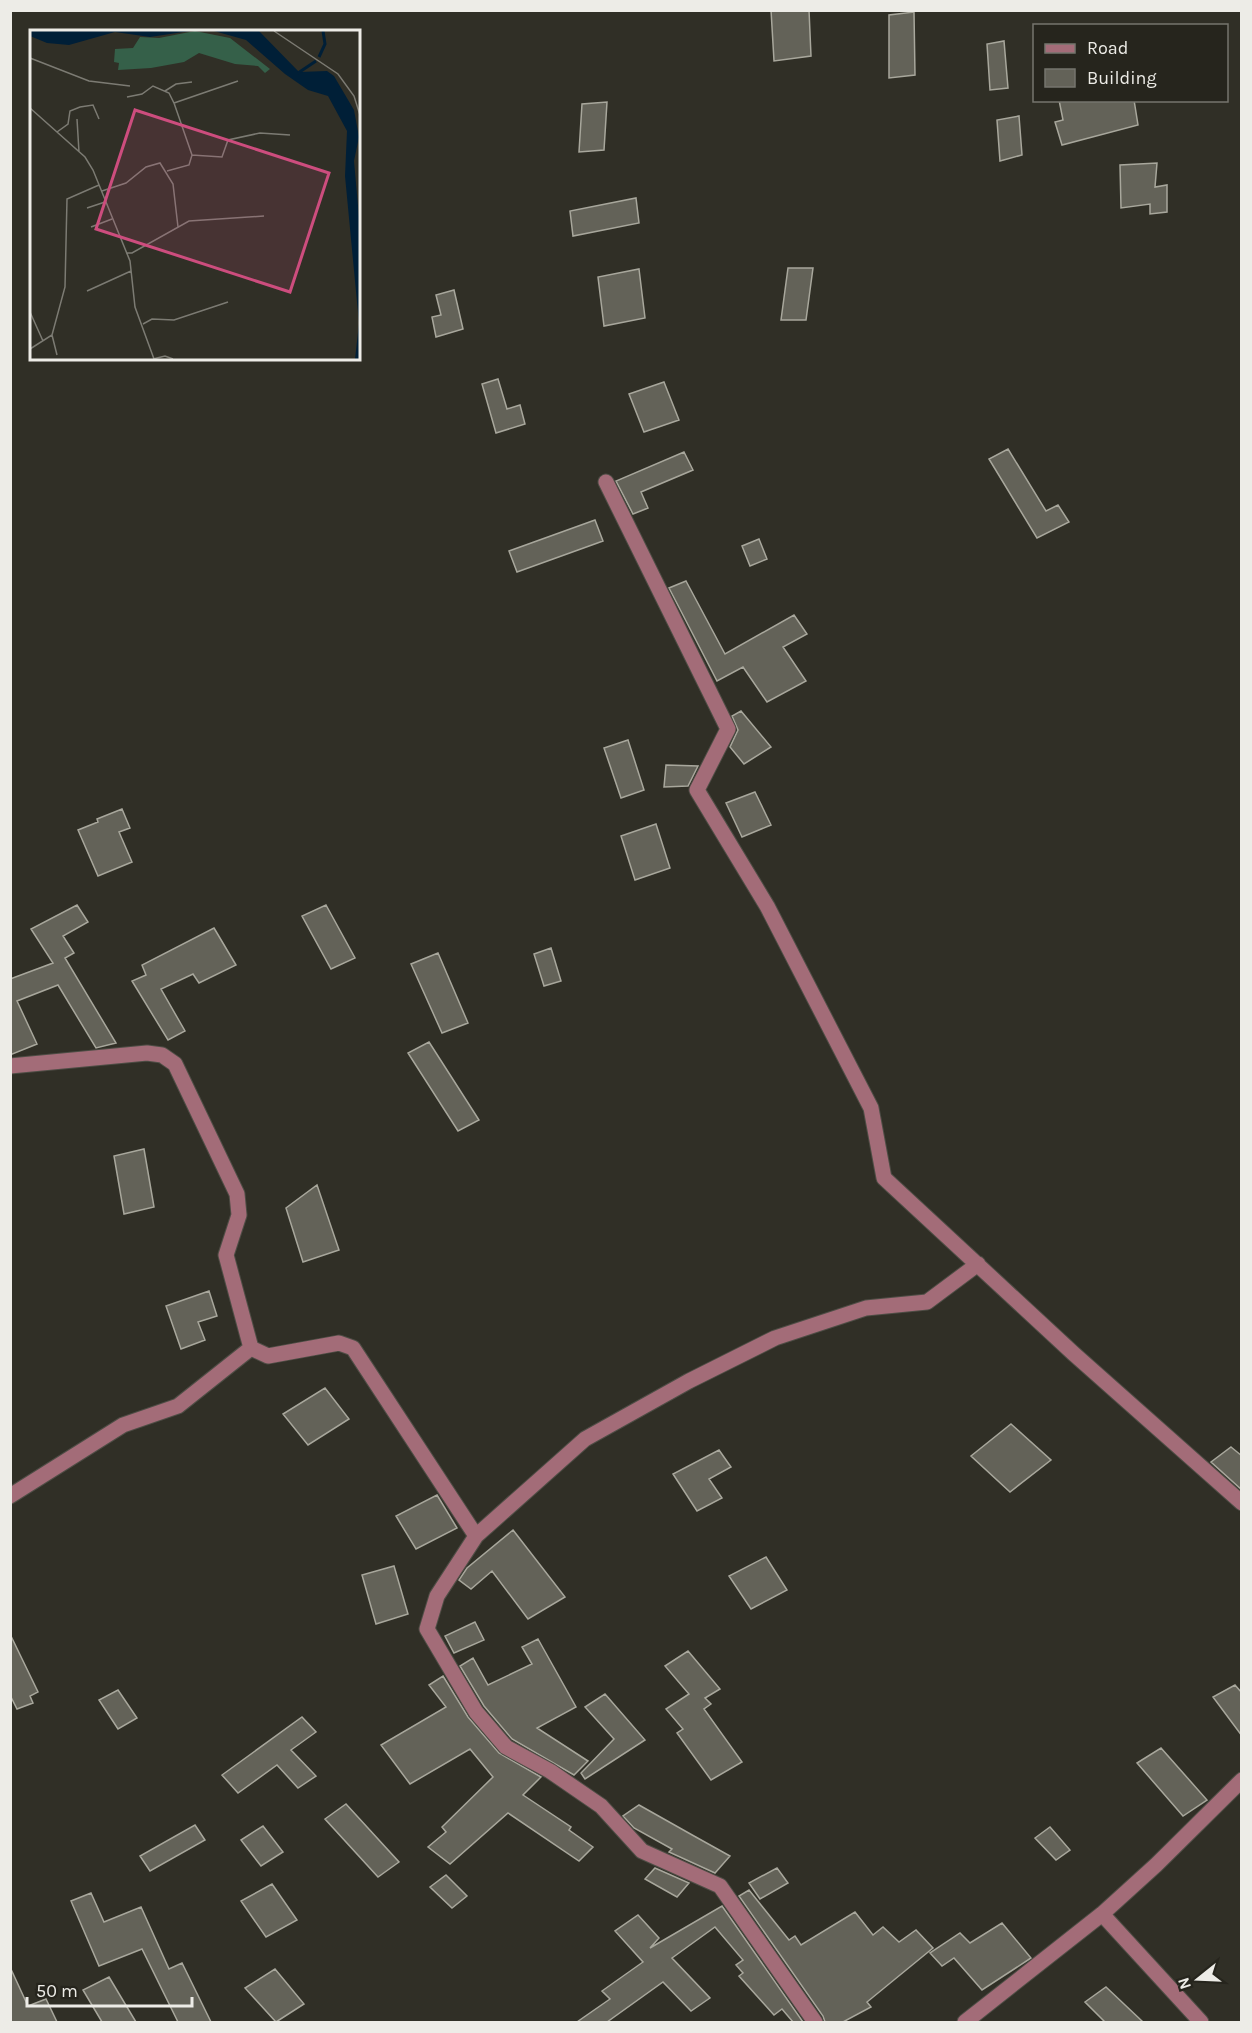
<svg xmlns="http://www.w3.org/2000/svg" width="1252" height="2033" viewBox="0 0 1252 2033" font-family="Karla,sans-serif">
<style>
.building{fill:#636258;stroke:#a8a79c;stroke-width:1.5}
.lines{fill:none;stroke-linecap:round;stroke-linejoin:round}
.minor-casing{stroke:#4e4d45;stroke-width:17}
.minor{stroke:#a36c78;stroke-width:15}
.inset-river{fill:none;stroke:#001f37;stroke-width:3}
.inset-road{fill:none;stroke:#7c7b73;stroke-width:1.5}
.view{fill:#cd4d7e;fill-opacity:0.15;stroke:#cd4d7e;stroke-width:3}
.inset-edge{fill:none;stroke:#edece7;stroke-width:3}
</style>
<rect width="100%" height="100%" fill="#302f26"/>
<!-- building -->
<path class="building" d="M 771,10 L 809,10 L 811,56 L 774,61 Z
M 914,12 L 915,75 L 889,78 L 889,15 Z
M 1004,41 L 1008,88 L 990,90 L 987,44 Z
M 1059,100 L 1134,100 L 1138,125 L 1062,145 L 1055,122 L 1063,120 Z
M 607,102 L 604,150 L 579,152 L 582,104 Z
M 1019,116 L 1022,155 L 1000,161 L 997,120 Z
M 1157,163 L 1155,187 L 1167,185 L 1167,212 L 1150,214 L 1150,204 L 1121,208 L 1120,165 Z
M 636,198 L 639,223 L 573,236 L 570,211 Z
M 788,268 L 813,268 L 806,320 L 781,320 Z
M 639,269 L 645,318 L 604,326 L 598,277 Z
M 454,290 L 463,329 L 436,337 L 432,317 L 441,315 L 436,295 Z
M 498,379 L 507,409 L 520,405 L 525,424 L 496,433 L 482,384 Z
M 664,382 L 679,420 L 644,432 L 629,394 Z
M 1008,449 L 1046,511 L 1058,505 L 1069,522 L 1037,538 L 989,459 Z
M 684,452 L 693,470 L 641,492 L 648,508 L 633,514 L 616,481 Z
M 595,520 L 603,541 L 517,572 L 509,551 Z
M 759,539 L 767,559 L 750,566 L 742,546 Z
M 686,581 L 725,654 L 794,615 L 807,634 L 783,647 L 806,681 L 767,702 L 743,667 L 717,681 L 669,588 Z
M 741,711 L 771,747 L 744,764 L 730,747 L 738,730 L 732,716 Z
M 628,740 L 644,790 L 621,798 L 604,748 Z
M 666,765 L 698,766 L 688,786 L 664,787 Z
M 755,792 L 771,825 L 742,837 L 726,803 Z
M 122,809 L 130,828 L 119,832 L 132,862 L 98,876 L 78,830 L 98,822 L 97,819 Z
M 656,824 L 670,868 L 635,880 L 621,836 Z
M 77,905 L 88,922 L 63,936 L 74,953 L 65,958 L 116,1043 L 96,1048 L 58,985 L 17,1001 L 37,1044 L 10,1055 L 10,979 L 53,963 L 31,929 Z
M 326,905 L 355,958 L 331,969 L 302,916 Z
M 214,928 L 236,965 L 199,983 L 193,974 L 161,989 L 185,1031 L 168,1040 L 132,981 L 146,975 L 142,965 Z
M 551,948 L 561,981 L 544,986 L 534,954 Z
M 438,953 L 468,1023 L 442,1033 L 411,964 Z
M 429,1042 L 479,1120 L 458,1131 L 408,1053 Z
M 144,1149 L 154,1207 L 124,1214 L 114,1156 Z
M 317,1185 L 339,1250 L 303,1262 L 286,1208 Z
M 209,1291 L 217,1316 L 198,1322 L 205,1340 L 181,1349 L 166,1306 Z
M 325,1388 L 349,1419 L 308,1445 L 283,1414 Z
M 1011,1424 L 1051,1460 L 1010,1492 L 971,1456 Z
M 1231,1447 L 1242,1456 L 1242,1490 L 1211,1462 Z
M 719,1450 L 731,1467 L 709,1479 L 722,1498 L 697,1511 L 673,1474 Z
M 437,1495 L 457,1528 L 416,1549 L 396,1516 Z
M 513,1530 L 565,1597 L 528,1619 L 492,1571 L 471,1589 L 459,1580 L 467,1568 Z
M 766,1557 L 787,1590 L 751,1609 L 729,1576 Z
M 394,1566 L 408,1614 L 376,1624 L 362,1575 Z
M 475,1622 L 484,1640 L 454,1653 L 445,1636 Z
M 10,1634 L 38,1692 L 30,1696 L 33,1703 L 17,1709 L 10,1695 Z
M 538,1639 L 576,1707 L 537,1728 L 588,1761 L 574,1775 L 512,1739 L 484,1706 L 460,1666 L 473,1658 L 488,1685 L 532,1664 L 522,1647 Z
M 688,1651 L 720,1689 L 705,1698 L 711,1704 L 704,1709 L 742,1762 L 711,1780 L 677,1733 L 683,1729 L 666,1709 L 689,1694 L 665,1666 Z
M 443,1676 L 468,1717 L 499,1753 L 541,1777 L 523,1795 L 571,1827 L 569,1830 L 593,1847 L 579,1861 L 508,1813 L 450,1864 L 428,1847 L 446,1832 L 442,1827 L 493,1777 L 470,1749 L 410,1784 L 381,1745 L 446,1707 L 429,1685 Z
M 1235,1685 L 1242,1693 L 1242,1736 L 1213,1697 Z
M 118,1690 L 137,1718 L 118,1729 L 99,1700 Z
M 605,1694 L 645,1740 L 585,1779 L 581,1773 L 614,1739 L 585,1707 Z
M 302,1717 L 316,1732 L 291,1750 L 316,1776 L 298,1788 L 277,1765 L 238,1793 L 222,1775 Z
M 1161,1748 L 1207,1800 L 1183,1816 L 1137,1763 Z
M 346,1804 L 399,1862 L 378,1877 L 325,1819 Z
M 639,1805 L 694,1836 L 730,1856 L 715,1873 L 669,1852 L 672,1849 L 634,1828 L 623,1816 Z
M 195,1825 L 205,1840 L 150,1871 L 140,1856 Z
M 263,1826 L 283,1852 L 261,1866 L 241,1840 Z
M 1050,1827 L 1070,1850 L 1056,1860 L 1035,1838 Z
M 655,1868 L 689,1883 L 677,1897 L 645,1879 Z
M 777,1868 L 788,1883 L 760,1899 L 749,1883 Z
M 446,1875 L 467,1896 L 452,1908 L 430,1887 Z
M 272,1884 L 297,1920 L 266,1937 L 241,1901 Z
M 749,1890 L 789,1940 L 795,1936 L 801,1945 L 855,1912 L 873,1935 L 883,1927 L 899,1942 L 916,1930 L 933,1948 L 867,2002 L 871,2007 L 843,2022 L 825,2022 L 823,2016 L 739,1896 Z
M 91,1893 L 104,1922 L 141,1907 L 169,1969 L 182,1963 L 211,2022 L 178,2022 L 142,1949 L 99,1966 L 71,1901 Z
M 722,1906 L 803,2022 L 793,2022 L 782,2009 L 774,2015 L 739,1976 L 743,1973 L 736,1965 L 743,1960 L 715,1927 L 672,1958 L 710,1998 L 691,2011 L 663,1982 L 607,2022 L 577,2022 L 610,1999 L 602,1991 L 643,1962 L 615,1931 L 638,1915 L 659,1938 L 650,1948 Z
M 1002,1923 L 1031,1958 L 982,1990 L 954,1958 L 942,1966 L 930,1953 L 960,1933 L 970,1943 Z
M 10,1967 L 28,2006 L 46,1999 L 57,2022 L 10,2022 Z
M 275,1969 L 304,2004 L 276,2022 L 245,1988 Z
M 109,1977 L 136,2022 L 102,2022 L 83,1990 Z
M 1106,1987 L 1143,2022 L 1105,2022 L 1085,2002 Z"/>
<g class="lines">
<defs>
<path id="minor" d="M 606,482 L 728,729 L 697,790 L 767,906 L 871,1108 L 884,1178 L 1074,1354 L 1242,1503
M 10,1066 L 147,1053 L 162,1055 L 175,1064 L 237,1194 L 239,1215 L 226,1255 L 251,1348 L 268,1356 L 339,1343 L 353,1348 L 476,1536
M 10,1496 L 123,1425 L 178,1406 L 251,1348
M 1102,1914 L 1201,2022
M 815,2022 L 720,1886 L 642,1851 L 601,1806 L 550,1771 L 506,1747 L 476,1712 L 427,1629 L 437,1596 L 476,1536 L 585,1439 L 689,1381 L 775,1338 L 866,1308 L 927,1302 L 978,1264
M 965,2022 L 1102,1914 L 1156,1865 L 1242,1780"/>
</defs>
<!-- minor casing -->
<use href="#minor" class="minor-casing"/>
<!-- minor -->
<use href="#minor" class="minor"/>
</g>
<!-- overview -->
<g transform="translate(30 30)">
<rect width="330" height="330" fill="#302f26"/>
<path d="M 165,1 L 200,8 L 240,39 L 235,43 L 228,36 L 205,34 L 169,23 L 154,32 L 121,38 L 88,40 L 89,33 L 84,32 L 85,19 L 103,18 L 110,7 L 129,8 Z" fill="#356049"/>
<path d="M 0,1 L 160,1 L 120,7 L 85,2 L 39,15 L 17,13 L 0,6 ZM 184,1 L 229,1 L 269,42 L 297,41 L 304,46 L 324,80 L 329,107 L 324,131 L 330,198 L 330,329 L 325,329 L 329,293 L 315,146 L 317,101 L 298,66 L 278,60 L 255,44 L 216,10 Z" fill="#001f37"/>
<path class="inset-river" d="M 289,27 L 295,14 L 293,1M 268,43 L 286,31"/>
<path class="inset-road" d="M 244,1 L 308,44 L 324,66 L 330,85M 0,28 L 59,51 L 100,56M 135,61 L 146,54 L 162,52M 97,67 L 112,64 L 123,56 L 139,63 L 144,73 L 208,51M 144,73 L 162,125M 0,78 L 55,127 L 63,140 L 100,231 L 105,277 L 124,329M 47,89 L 49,122M 27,102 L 38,94 L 40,81 L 50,77 L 63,75 L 69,89M 137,141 L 159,135 L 162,125 L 192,127 L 198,110 L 230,103 L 260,105M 72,161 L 96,153 L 116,137 L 130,133 L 143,154 L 148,197M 57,178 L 75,172M 61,197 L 82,189M 96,223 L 102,223 L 159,191 L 234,186M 57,261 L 101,241M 0,282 L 13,311M 113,294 L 122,289 L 144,290 L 198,272M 22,305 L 27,325M 0,319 L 22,305 L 35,257 L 37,169 L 69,155M 123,329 L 135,326 L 143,329"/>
<path class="view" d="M 105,80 L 299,143 L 260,262 L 66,199 Z"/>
<rect width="330" height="330" class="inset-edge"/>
</g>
<!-- border -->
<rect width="1252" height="2033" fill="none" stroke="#edece7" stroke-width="24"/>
<!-- legend -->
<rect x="1033" y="24" width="195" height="78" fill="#26251d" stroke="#76756e" stroke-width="1.5"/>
<rect x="1045" y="44" width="30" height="9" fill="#a36c78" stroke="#76756e" stroke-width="1.5"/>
<text x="1087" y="54" font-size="18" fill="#edece7">Road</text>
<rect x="1045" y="69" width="30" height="18" fill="#636258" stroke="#76756e" stroke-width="1.5"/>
<text x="1087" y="84" font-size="18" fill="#edece7">Building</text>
<!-- north arrow -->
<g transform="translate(1198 1979) rotate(252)" stroke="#26251d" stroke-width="4.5" paint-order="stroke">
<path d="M0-4.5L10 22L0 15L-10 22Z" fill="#edece7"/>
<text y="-9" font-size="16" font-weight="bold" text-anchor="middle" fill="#edece7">N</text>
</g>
<!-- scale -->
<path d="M27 1997v9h165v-9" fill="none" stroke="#edece7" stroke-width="3"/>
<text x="36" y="1997" font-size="18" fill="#edece7" stroke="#26251d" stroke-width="4.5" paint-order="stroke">50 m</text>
</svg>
